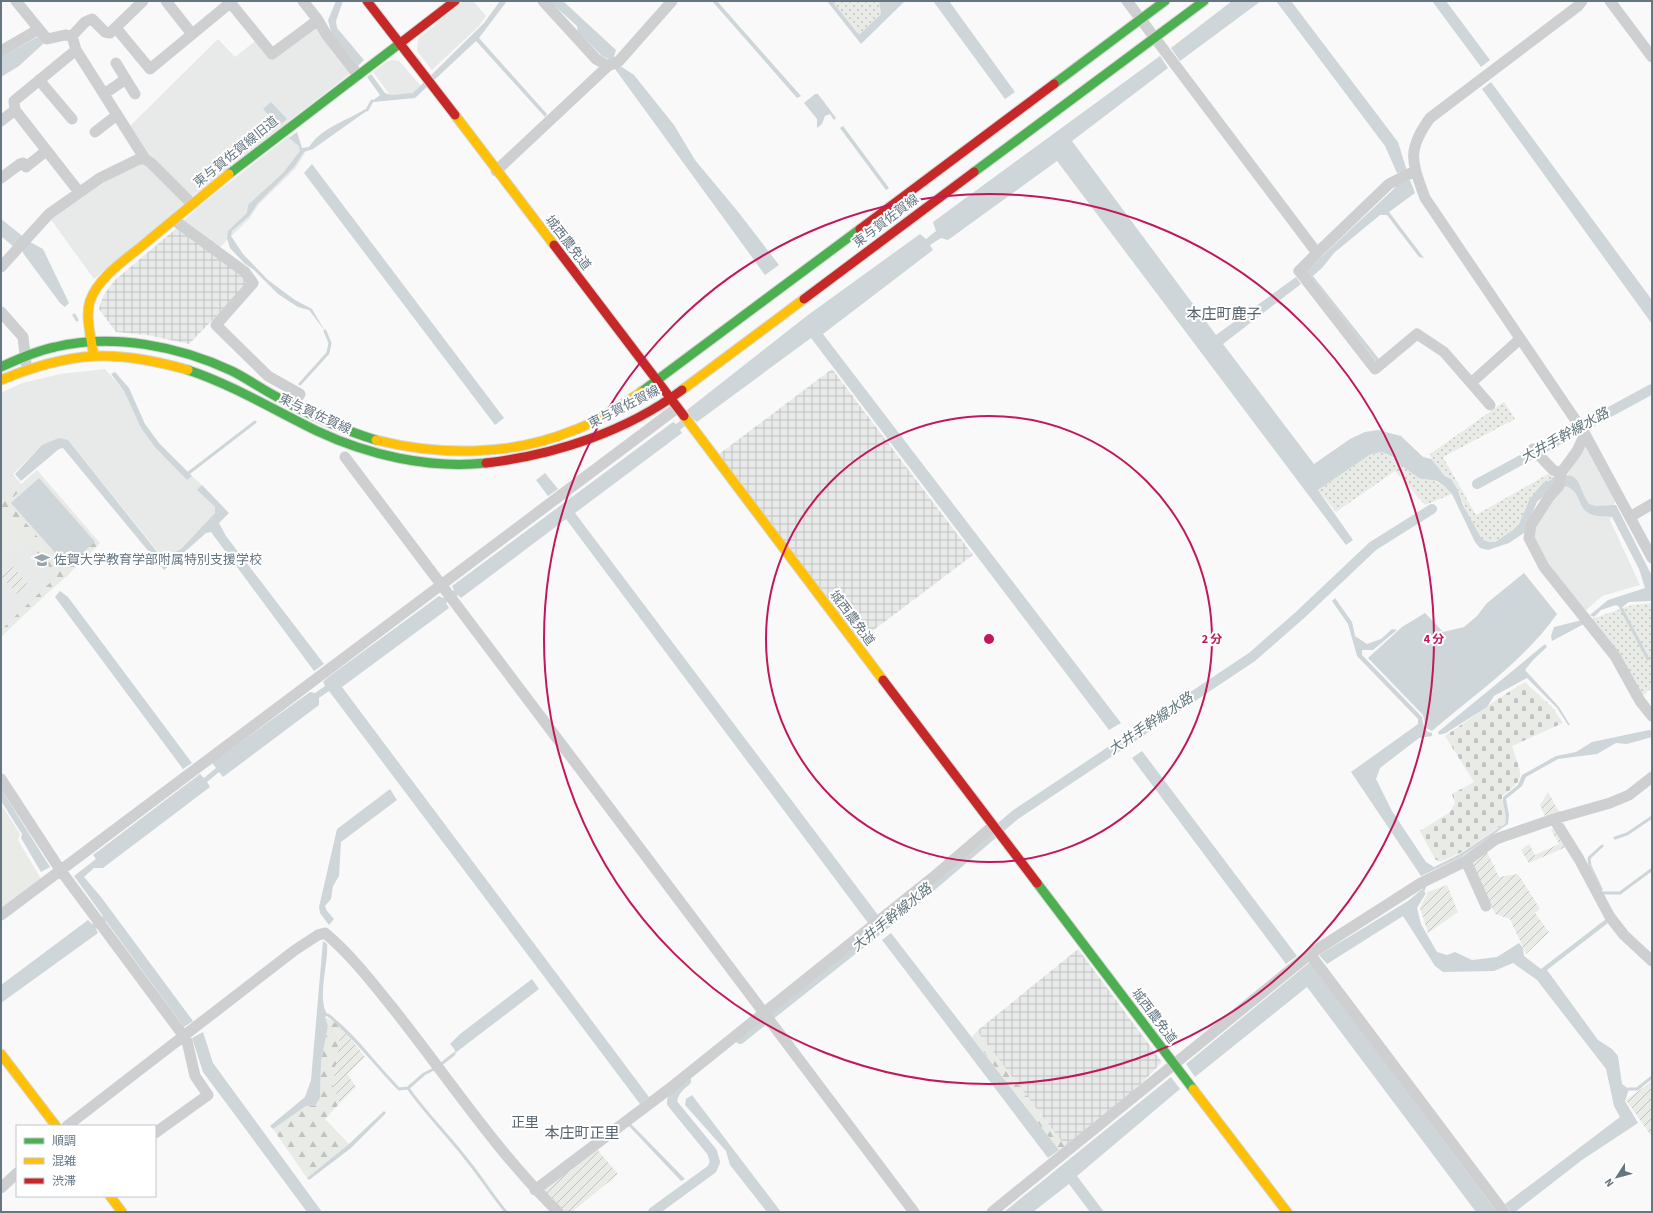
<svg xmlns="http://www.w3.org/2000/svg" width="1653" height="1213" viewBox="0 0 1653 1213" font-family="'Source Sans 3','Noto Sans JP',sans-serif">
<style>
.built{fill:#e8e9e9}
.industrial{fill:url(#industrial-grid)}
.grass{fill:url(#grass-dots)}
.forest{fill:url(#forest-firs)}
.cemetery{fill:url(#cemetery-stones)}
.park{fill:#e8ebe6}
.garden{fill:url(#garden-furrows)}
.water{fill:#ced6d9}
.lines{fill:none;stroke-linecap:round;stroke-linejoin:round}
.stream{stroke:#ced6d9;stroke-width:3}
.canal{stroke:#ced6d9;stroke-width:10}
.fast-casing{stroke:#d5d6d7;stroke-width:11}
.slow-casing{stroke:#d5d6d7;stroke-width:11}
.jam-casing{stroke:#d5d6d7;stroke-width:11}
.street{stroke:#cecfd0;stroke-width:11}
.fast{stroke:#4caf50;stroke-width:9}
.slow{stroke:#ffc107;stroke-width:9}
.jam{stroke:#c62828;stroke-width:9}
.ring{fill:none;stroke:#c2185b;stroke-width:2}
.labels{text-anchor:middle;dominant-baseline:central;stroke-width:4;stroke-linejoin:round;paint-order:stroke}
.street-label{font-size:13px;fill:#657683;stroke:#fff}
.poi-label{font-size:13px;fill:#657683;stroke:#fff;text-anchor:start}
.water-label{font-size:14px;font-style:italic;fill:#60757c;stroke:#fff}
.neighbourhood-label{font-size:14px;fill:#57646e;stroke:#fff}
.quarter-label{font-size:15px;fill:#57646e;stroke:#fff}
.centre{fill:#c2185b;stroke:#fff;stroke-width:2}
.ring-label{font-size:12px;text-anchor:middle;font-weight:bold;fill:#c2185b;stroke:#fff;stroke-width:4;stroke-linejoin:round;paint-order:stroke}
</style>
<defs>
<pattern id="industrial-grid" width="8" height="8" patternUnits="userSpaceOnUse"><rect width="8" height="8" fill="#e8e9e9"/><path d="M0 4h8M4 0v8" fill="none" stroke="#c0c1c2"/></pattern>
<pattern id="grass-dots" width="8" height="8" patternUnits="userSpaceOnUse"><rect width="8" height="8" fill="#e8ebe6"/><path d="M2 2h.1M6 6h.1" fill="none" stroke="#c0c3c0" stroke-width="1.8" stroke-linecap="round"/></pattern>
<pattern id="forest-firs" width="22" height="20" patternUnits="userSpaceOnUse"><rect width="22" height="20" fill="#e8ebe6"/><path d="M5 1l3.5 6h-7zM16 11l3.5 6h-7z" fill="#c0c3c0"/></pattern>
<pattern id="cemetery-stones" width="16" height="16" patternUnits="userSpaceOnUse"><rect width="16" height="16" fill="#e8ebe6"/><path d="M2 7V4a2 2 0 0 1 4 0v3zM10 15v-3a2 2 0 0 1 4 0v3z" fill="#c0c3c0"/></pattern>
<pattern id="garden-furrows" width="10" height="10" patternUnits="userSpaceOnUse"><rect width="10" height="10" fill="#e8ebe6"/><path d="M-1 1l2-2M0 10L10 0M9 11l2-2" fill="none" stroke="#c0c3c0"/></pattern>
</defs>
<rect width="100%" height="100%" fill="#f9f9f9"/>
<!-- built -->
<path class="built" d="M 463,1 L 473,1 L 486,16 L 479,26 L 432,70 L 417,51 L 418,39 Z
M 315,27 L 352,72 L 191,197 L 147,156 L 128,128 L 218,39 L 235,57 L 258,39 L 272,58 Z
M 393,60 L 399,61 L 421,86 L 414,94 L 390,95 L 373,72 L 388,61 Z
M 289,136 L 300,145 L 305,153 L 295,169 L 259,204 L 249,219 L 217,250 L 181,223 L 202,204 Z
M 143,162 L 187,201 L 94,279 L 49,217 L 88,189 Z
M 105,369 L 124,391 L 141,428 L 187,480 L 192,476 L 202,485 L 197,490 L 215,507 L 215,513 L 181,549 L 167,556 L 159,553 L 68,440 L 42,445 L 13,474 L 21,484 L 37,470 L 100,543 L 66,577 L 38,600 L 1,637 L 1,393 L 22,383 L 60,374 Z
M 1586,439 L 1616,498 L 1610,520 L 1640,585 L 1602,596 L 1583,613 L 1531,540 L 1543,509 L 1561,488 Z"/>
<!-- industrial -->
<path class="industrial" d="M 178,227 L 241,274 L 248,284 L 189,344 L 147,335 L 116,332 L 99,309 L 103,296 L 115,280 Z
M 832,369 L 973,555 L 859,641 L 719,454 Z
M 1078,949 L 1162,1062 L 1138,1087 L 1065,1146 L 977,1031 Z"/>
<!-- grass -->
<path class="grass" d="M 832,1 L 879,1 L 881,14 L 859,35 Z
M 1504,402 L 1515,419 L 1443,457 L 1476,515 L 1548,474 L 1553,477 C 1548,487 1535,491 1529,500 C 1524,508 1523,518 1518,525 C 1513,531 1507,534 1501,538 C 1496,541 1492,543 1486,542 C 1474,539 1463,500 1458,489 C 1451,476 1432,469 1430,454 Z
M 1382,452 C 1398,460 1412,471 1429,479 C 1439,483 1445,486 1452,494 L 1425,505 L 1395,471 L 1336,512 L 1318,490 L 1371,454 Z
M 1652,603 L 1652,688 L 1641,697 L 1589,620 L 1632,605 Z"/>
<!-- forest -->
<path class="forest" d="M 11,478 L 21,490 L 8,502 L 64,568 L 95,542 L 100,543 C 68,575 34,605 1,637 L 1,630 L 57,576 L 28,542 L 31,539 L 1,505 L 1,500 L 13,490 L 6,482 Z
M 325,1017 L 341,1026 L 333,1085 L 340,1103 L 325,1119 L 349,1144 L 307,1178 L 273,1129 L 306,1106 L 315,1106 L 320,1098 L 321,1062 L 328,1026 Z
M 977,1031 L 1065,1146 L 1059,1150 L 972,1037 Z"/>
<!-- cemetery -->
<path class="cemetery" d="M 1525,682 L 1553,708 L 1563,723 L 1512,746 C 1521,775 1528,777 1502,796 C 1502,806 1508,815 1506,823 L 1460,853 L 1440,862 L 1435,859 L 1420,831 L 1450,812 L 1455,803 L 1452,794 L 1474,782 L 1445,736 C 1472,718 1497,698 1525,682 Z"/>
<!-- park -->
<path class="park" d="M 1,505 L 31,539 L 1,566 Z
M 1,804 L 20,834 L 18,840 L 41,879 L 1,909 Z"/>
<!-- garden -->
<path class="garden" d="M 12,565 L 28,585 L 17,594 L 1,576 Z
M 1548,792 L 1559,812 L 1545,816 L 1540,805 Z
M 1554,827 L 1566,847 L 1529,863 L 1521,850 L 1529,844 L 1535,855 L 1559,844 L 1551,830 Z
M 1486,850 L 1499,877 L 1518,874 L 1540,909 L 1535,913 L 1549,932 L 1526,954 L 1510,919 L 1495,914 L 1470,862 Z
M 1447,885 L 1458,912 L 1428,933 L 1420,908 L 1428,892 Z
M 341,1026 L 365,1057 L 347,1074 L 356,1087 L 340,1103 L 333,1085 Z
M 1652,1081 L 1652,1137 L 1626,1100 Z
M 595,1147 L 618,1174 L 572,1212 L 563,1212 L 539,1189 Z"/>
<!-- water -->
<path class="water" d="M 336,1 L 343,1 L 336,21 L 337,28 L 364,60 L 358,66 L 331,32 L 328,20 Z
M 500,1 L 507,1 L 479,38 L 547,114 L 545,117 L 476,41 L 415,98 L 373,102 L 372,101 L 380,95 L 367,77 L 371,74 L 385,93 L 391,95 L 413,93 L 484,23 Z
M 549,1 L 563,1 L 616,50 L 614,56 L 619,65 L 634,75 L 674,125 L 695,160 L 739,213 L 779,265 L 765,275 L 607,58 L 602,56 L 578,32 L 577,26 Z
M 712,1 L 717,1 L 801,96 L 797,98 Z
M 827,1 L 832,1 L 859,35 L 881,14 L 879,1 L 905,1 L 861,44 Z
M 933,1 L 949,1 L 1015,92 L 1005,99 Z
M 1232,1 L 1261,1 L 1180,61 L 1171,48 Z
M 1276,1 L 1291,1 L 1398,142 L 1407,171 L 1397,173 L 1385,146 Z
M 1432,1 L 1446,1 L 1490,60 L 1481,67 Z
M 39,36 L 44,43 L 19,66 L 1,77 L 1,57 Z
M 1160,56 L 1168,68 L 1072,141 L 1216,335 L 1296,277 L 1301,284 L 1223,344 L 1314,464 L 1350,439 L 1365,432 L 1378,430 L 1401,436 L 1423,457 L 1431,459 L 1445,476 L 1451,479 L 1458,490 L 1463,505 L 1481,538 L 1486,542 L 1495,542 L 1513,530 L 1519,524 L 1529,500 L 1543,483 L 1551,480 L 1553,477 C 1583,470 1576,485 1589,504 L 1596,506 L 1616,505 L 1652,576 L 1652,601 L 1629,602 L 1621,608 L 1616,605 L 1601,610 L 1594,617 L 1590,615 L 1608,600 L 1645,588 L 1639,569 L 1612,517 C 1607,516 1599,517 1593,515 C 1573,509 1586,485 1555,485 L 1537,502 L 1524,533 L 1509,543 L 1488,550 L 1480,548 L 1475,542 L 1452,494 L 1444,486 L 1437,481 L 1419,478 L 1398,463 L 1395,458 L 1382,452 L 1371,454 L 1318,490 L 1353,540 L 1346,545 L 1057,161 L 948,240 L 941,238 L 930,245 L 933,250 L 823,334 L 1121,723 L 1109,730 L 811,338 L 697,422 L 693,419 L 680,430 L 682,433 L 575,513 L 878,915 L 868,923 L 566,519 L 461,598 L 458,595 L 446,603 L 449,608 L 342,687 L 649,1097 L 640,1104 L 329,691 L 319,698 L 319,705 L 223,777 L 219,772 L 207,782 L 210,787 L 103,868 L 94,868 L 84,877 L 101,897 L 193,1021 L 184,1027 L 106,921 L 96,929 L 98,933 L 1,1003 L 1,985 L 88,920 L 92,924 L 103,916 L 74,876 L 96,859 L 93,855 L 200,774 L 204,778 L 216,768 L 212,763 L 310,692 L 315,693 L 325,686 L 323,682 L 327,678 L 439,596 L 443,598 L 454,590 L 452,586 L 673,422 L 676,424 L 689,414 L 687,410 L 808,315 L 920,234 L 926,239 L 936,231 L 933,222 Z
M 1491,82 L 1652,300 L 1652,324 L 1482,89 Z
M 815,94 L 818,94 L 836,118 L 834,120 L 830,114 L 825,116 L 822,124 L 817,128 L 817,119 L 804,103 Z
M 271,102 L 287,119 L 279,126 L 263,109 Z
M 365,109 L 368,110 L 313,149 L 304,152 L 294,167 L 258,203 L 249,216 L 232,231 L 231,236 L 243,254 L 268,280 L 295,300 L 312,309 L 325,331 L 309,310 L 298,307 L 278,294 L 254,270 L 244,263 L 230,248 L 227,238 L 228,231 L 247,213 L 248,205 L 283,173 L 300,151 L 299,146 L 289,138 L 297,132 L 302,148 L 309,147 C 322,127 347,121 365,109 Z
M 843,126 L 889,188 L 886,190 L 840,128 Z
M 312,164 L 504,418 L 495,425 L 304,173 Z
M 1410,180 L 1415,193 L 1389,212 L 1424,258 L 1419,257 L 1387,215 L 1380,215 L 1334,253 L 1323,267 L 1313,276 L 1379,359 L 1376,361 L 1305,272 L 1398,185 Z
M 1,219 L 30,242 L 43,249 L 69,303 L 65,307 L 60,303 L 23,253 L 23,248 L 15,248 L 1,236 Z
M 115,372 L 129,388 L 145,424 L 159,443 L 192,476 L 187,480 L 155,447 L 141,428 L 124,391 L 111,374 Z
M 59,438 L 68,440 L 158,553 L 167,556 L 181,549 L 215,513 L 215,507 L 197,490 L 202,485 L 229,513 L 219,523 L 226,536 L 324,664 L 314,671 L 211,532 L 206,533 L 164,570 L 63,448 L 59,449 L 21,481 L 15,474 L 42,445 Z
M 545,473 L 558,489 L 548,496 L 536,480 Z
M 39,478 L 95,542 L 67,566 L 11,503 Z
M 1524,573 L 1557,614 C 1526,659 1474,695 1432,731 L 1426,728 L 1423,715 L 1368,658 L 1402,627 L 1425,613 L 1443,632 L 1464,627 L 1477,616 L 1487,603 Z
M 60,591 L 68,597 L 192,763 L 183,769 L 55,597 Z
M 1335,598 L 1352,622 L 1355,636 L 1367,644 L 1381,639 L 1392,629 L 1397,630 L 1373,650 L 1362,650 L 1362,655 L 1422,717 L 1424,727 L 1428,732 L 1432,733 L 1432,736 L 1419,738 L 1380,768 L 1376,779 L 1392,811 L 1426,862 L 1434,867 L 1460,854 L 1505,824 C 1508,814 1502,807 1503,797 L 1518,785 L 1522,775 L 1556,756 L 1576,752 L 1592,742 L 1649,730 L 1652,731 L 1652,737 L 1627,744 L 1616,743 L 1597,754 L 1558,759 L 1526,777 L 1522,786 L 1506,799 L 1509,815 L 1508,824 L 1461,857 L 1421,876 L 1351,772 L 1418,724 L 1418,719 L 1357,656 L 1348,624 L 1332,601 Z
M 1582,620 L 1584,624 L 1552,641 L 1551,636 L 1554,627 Z
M 1545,644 L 1547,647 L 1534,659 L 1525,670 L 1559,707 L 1570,725 L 1568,725 L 1557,708 L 1527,678 L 1494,696 L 1487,707 L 1446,733 L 1439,735 L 1438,732 Z
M 1142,751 L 1297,956 L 1286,964 L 1132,758 Z
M 1,789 L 50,867 L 41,872 L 21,838 L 22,834 L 1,801 Z
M 390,789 L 397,800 L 341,842 L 339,876 L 333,886 L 331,899 L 325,906 L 327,911 L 334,919 L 329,925 L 320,913 L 319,907 L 337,829 Z
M 1421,890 L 1426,893 L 1417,908 L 1421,924 L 1437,952 L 1447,955 L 1455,952 L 1472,960 L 1497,957 L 1519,943 L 1523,948 L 1524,956 L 1541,969 L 1606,919 L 1608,923 L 1547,970 L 1598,1040 L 1612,1049 L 1618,1056 L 1622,1084 L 1629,1089 L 1625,1101 L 1638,1123 L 1582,1160 L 1515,1212 L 1511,1212 L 1505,1204 L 1620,1117 L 1614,1106 L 1606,1069 L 1537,980 L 1513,963 L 1494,971 L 1443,972 L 1435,966 L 1403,916 L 1327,964 L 1319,955 L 1408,901 Z
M 891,933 L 1059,1150 L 1048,1158 L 882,940 Z
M 323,941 L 327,944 C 329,962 316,1001 328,1015 L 325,1017 L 328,1026 L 321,1062 L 320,1098 L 315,1106 L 306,1106 L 273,1129 L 270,1126 L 305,1097 L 311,1080 Z
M 1310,962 L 1497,1212 L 1476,1212 L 1307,987 L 1195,1077 L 1186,1064 Z
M 532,979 L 539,989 L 454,1054 L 455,1050 L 450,1044 L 460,1034 Z
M 203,1032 L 213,1063 L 322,1212 L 307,1212 L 203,1072 L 192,1038 Z
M 1171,1077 L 1180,1089 L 1077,1176 L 1104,1212 L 1090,1212 L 1069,1184 L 1033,1212 L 1004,1212 Z
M 692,1095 L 781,1212 L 767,1212 L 730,1165 L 726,1151 L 685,1105 L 686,1099 Z
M 384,1111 L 386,1113 L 351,1148 L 309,1180 L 307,1178 L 349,1144 Z
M 631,1124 L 685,1179 L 681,1181 L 628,1125 Z"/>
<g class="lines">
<!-- stream -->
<path class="stream" d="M 367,110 L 372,101
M 74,315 L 77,320
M 300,384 L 328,353 L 330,343 L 325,331
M 186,475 L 255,422
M 1621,608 L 1648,659
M 1615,838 L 1627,834 L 1652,817
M 1601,889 L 1590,866 L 1589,858 L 1602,846
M 1423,891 L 1426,883
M 1603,893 L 1620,893 L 1651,870 L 1652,872
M 328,1015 C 355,1036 375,1065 399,1089 L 408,1088 C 426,1114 448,1135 467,1160 C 481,1177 492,1195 506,1212
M 440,1065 L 454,1054
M 408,1088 L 424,1074 L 436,1068
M 1629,1089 L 1637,1089 L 1652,1077"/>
<!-- canal -->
<path class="canal" d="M 1477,484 L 1652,389
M 740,1039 L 913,902 L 1015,815 L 1252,657 L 1300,615 L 1373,546 L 1432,509
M 653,1212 L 712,1169 L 715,1162 L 712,1152 L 672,1103 C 672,1093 679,1086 686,1081"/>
<defs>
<path id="fast" d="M 1054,84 L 1165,1
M 974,172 L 1204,1
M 229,174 L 403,41
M 1,367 C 18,359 36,351 55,347 C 112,333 179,346 232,371 C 248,379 263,390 279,398 C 310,415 343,430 376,440
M 188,370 C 233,385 274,410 317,431 C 368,455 429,469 486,463
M 641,392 L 860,229
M 1037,883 L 1193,1089"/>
<path id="slow" d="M 455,115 L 554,245
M 93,352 C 91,336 85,316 90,301 C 99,275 130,257 149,240 C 176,218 202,196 229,174
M 1,380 C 71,351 115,349 188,370
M 682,390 L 804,299
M 684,416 L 883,680
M 376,440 C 440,456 510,456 572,431 C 597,422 619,407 641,392
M 1,1054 L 56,1126
M 1193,1089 L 1287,1212
M 110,1196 L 122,1212"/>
<path id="jam" d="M 367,1 L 455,115
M 403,41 L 455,1
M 860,229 L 1054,84
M 554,245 L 684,416
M 804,299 L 974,172
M 486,463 C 554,455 626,432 682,390
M 883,680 L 1037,883"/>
</defs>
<!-- fast casing -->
<use href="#fast" class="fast-casing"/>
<!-- slow casing -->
<use href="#slow" class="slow-casing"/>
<!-- jam casing -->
<use href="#jam" class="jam-casing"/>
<!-- street -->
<path class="street" d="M 16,1 L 47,39 L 65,35 L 72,36
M 166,1 L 192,34
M 229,1 L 272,54 L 318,20 L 303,1
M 543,1 L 596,59 L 608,66
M 1127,1 L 1317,253 L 1389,184 L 1415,171
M 1582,1 L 1578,6 L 1430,118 C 1406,151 1412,162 1425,198 L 1585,434 L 1652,558
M 1610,1 L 1652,57
M 318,20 L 326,34 L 358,75
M 116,28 L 150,69 L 230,3
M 76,50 L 72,36 L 85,22 L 92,19 L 105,32 L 110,33 L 143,1
M 1,51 L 39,29
M 116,63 L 135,94
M 39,80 L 72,119
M 104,94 L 126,79
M 1,121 L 15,110
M 95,132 L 117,115
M 496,171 L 608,66 L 619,61 L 672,1
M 1,178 L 20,164 L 23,163 L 26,167 L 46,151
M 79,192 L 15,110 L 14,101 L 76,50 L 145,159
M 174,220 L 245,272 L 253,283 L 216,325 L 268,376 L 300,394 L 293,405
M 1317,253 L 1299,271 L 1375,369 L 1417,334 L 1444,352 L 1471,383 L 1520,339
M 1,267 L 49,214 L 100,178 L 139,159 L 145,159 L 151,163 L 192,204
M 1,312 L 23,337 L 26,363
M 1471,383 L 1490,405
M 1585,434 L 1577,451 L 1561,473 L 1559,486 L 1549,497 L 1531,525 L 1529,538 L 1544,567 L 1615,656 L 1640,701 L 1652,716
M 1533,449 L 1553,470 L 1561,473
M 345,457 L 914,1212
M 1630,517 L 1652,504
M 1,779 L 61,871 L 183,1035 L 187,1041 L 195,1076 L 208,1095 L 155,1133
M 1554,819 L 1579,859 L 1610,917 L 1624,935 L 1652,961
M 1466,861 L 1486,906
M 1,915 L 677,408
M 1310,954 L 1504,1212
M 67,1126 L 295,950 L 318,935 L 325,933 C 351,955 371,981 392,1007 C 447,1076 495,1150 558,1212
M 1,1188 L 17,1173
M 535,1190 L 669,1089 L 937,874 L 993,826
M 992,1212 L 1310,954 L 1421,883 L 1466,861 L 1496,839 L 1554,819 L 1610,803 L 1629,795 L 1652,777"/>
<!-- fast -->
<use href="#fast" class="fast"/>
<!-- slow -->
<use href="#slow" class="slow"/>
<!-- jam -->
<use href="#jam" class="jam"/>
</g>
<!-- distance rings -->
<g class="ring">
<circle cx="989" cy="639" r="223"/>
<circle cx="989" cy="639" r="445"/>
</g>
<!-- icons -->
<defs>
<symbol id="school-bare" viewBox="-9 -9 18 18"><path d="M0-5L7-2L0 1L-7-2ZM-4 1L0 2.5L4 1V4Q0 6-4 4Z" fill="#99a4ac" stroke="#fff" stroke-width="2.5" paint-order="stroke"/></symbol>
</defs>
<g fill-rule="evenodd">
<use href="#school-bare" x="31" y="549" width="22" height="22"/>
</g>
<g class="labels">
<!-- street labels -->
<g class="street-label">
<text transform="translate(236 152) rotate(-39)">東与賀佐賀線旧道</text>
<text transform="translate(886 221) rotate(-37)">東与賀佐賀線</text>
<text transform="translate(568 243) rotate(52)">城西農免道</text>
<text transform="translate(624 407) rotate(-27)">東与賀佐賀線</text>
<text transform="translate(315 414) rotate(25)">東与賀佐賀線</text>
<text transform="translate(852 618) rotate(53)">城西農免道</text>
<text transform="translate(1154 1016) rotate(53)">城西農免道</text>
</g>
<!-- poi labels -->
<g class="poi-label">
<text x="54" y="560">佐賀大学教育学部附属特別支援学校</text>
</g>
<!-- water labels -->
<g class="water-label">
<text transform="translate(1565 436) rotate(-29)">大井手幹線水路</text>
<text transform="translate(1151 724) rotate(-34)">大井手幹線水路</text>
<text transform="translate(892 918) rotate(-39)">大井手幹線水路</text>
</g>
<!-- neighbourhood labels -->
<g class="neighbourhood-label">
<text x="525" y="1123">正里</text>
</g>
<!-- quarter labels -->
<g class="quarter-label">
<text x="1224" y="314">本庄町鹿子</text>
<text x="582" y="1133">本庄町正里</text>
</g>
</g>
<circle cx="989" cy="639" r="6" class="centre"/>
<g class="ring-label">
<text x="1212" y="643">2 分</text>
<text x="1434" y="643">4 分</text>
</g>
<!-- border -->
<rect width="1653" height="1213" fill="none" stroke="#657683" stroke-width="4"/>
<!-- legend -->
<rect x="16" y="1125" width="140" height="72" fill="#ffffff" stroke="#c1c8cd"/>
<rect x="24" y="1138" width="20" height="6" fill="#4caf50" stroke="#c1c8cd"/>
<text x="52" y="1145" font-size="12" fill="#657683">順調</text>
<rect x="24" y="1158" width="20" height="6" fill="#ffc107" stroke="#c1c8cd"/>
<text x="52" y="1165" font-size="12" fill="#657683">混雑</text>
<rect x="24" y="1178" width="20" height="6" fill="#c62828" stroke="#c1c8cd"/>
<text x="52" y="1185" font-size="12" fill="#657683">渋滞</text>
<!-- north arrow -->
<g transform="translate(1617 1177) rotate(234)" stroke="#ffffff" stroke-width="3" paint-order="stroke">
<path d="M0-3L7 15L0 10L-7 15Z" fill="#657683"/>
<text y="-6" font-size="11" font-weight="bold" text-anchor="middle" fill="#657683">N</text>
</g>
</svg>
